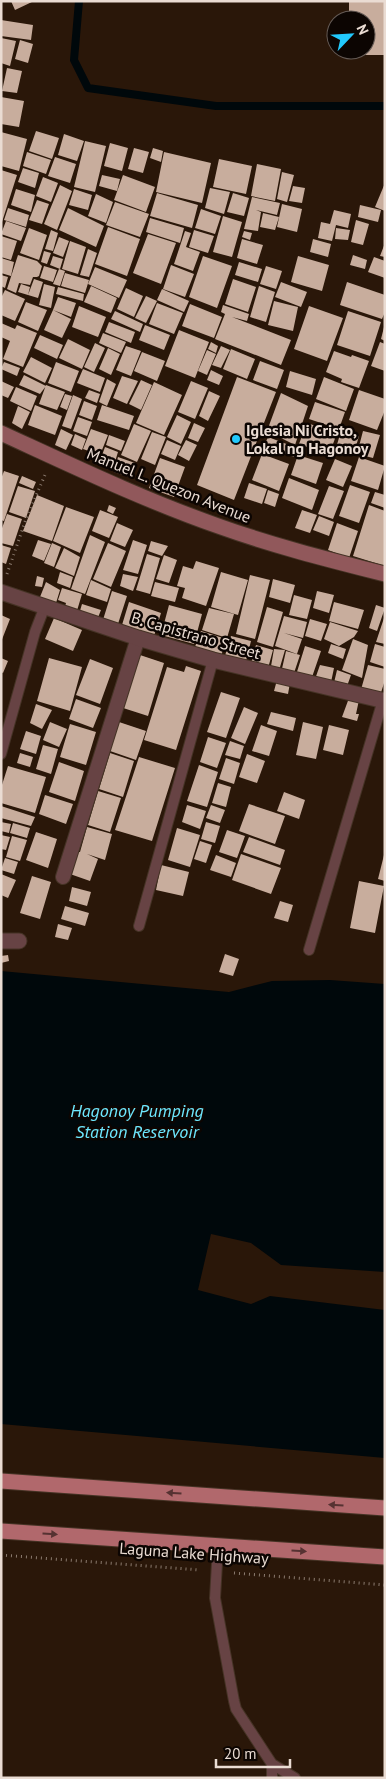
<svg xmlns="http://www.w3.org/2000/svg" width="386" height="1779" viewBox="0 0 386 1779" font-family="'PT Sans',sans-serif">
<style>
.water{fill:#00080b}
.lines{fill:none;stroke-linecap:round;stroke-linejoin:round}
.stream{stroke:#00080b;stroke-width:8}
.building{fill:#c8ad9d}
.service-casing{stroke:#453325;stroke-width:12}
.pedestrian-casing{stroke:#453325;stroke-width:16}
.minor-casing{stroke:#453325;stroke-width:17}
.secondary-casing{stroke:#453325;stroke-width:17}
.primary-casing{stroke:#453325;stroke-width:17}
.path{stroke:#8b7b6f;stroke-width:3;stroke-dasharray:1 4;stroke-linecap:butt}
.service{stroke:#674344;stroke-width:10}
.pedestrian{stroke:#674344;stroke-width:14}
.minor{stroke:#674344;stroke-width:15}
.secondary{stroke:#91585b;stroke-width:15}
.primary{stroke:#b1686c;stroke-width:15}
.oneway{fill:#563232}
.poi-dot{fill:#22c9fd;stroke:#0c0502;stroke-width:2}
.labels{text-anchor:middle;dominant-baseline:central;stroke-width:5;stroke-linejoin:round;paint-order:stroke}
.poi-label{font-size:16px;font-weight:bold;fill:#eadcd3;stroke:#0c0502;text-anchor:start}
.street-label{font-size:16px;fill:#eadcd3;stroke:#0c0502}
.water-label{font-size:18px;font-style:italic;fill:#6ee7fd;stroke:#0c0502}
</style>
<rect width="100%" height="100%" fill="#2a1709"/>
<!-- water -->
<path class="water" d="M 1,971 L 229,992 L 272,981 L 330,980 L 385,984 L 385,1272 L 281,1265 L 251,1243 L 211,1234 L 198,1290 L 251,1304 L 270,1296 L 385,1310 L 385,1458 L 1,1424 Z"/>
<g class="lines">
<!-- stream -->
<path class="stream" d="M 79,1 L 74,60 L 88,88 L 216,106 L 385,106"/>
</g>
<!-- building -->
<path class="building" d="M 11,1 L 34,1 L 15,10 Z
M 349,1 L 385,1 L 385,55 L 349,55 L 349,50 L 366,50 L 366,20 L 349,20 Z
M 1,20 L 33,25 L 31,40 L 1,36 Z
M 1,38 L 16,41 L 10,66 L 1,63 Z
M 20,40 L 33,44 L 28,63 L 15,59 Z
M 7,68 L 22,71 L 17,93 L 2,91 Z
M 1,97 L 24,101 L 19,127 L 1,124 Z
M 36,131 L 59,138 L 52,159 L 29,151 Z
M 1,132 L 27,139 L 19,171 L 1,166 Z
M 64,134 L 84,141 L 77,161 L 58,155 Z
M 85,141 L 106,146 L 95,192 L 74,187 Z
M 110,143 L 128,148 L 122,171 L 104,166 Z
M 134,148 L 149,152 L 143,173 L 128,169 Z
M 153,148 L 163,151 L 161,162 L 150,158 Z
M 27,152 L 51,160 L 46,174 L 23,166 Z
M 164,152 L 211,163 L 202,203 L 156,192 Z
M 55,157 L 76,164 L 70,183 L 48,176 Z
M 219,159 L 252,166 L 246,194 L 213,187 Z
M 257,164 L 281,169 L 275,201 L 251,196 Z
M 23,168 L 39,173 L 35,188 L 18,182 Z
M 1,170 L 17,175 L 2,222 L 1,222 Z
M 282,172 L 294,175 L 287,202 L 277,199 Z
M 102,175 L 120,179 L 117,191 L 99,186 Z
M 123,175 L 155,187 L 146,212 L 114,200 Z
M 43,177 L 58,183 L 51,202 L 36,196 Z
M 385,183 L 385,211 L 375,207 Z
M 60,185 L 72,191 L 57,230 L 44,224 Z
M 293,186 L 305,188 L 302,203 L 289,201 Z
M 210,188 L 230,192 L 224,214 L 205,208 Z
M 16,189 L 35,195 L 31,212 L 11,205 Z
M 74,189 L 92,195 L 88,210 L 69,205 Z
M 157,193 L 198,205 L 192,228 L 150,216 Z
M 233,193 L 249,198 L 244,216 L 227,212 Z
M 96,194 L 113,202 L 106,223 L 88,216 Z
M 252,197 L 280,203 L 277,215 L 256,210 L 261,212 L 258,231 L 244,229 Z
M 37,200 L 49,204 L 42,224 L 29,220 Z
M 115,202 L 149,214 L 140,237 L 106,225 Z
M 282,204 L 302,209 L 297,232 L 277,227 Z
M 360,205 L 381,210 L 378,222 L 358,217 Z
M 8,208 L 29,215 L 26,227 L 4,220 Z
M 68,208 L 104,226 L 96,247 L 59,230 Z
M 201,209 L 221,216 L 215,234 L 195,228 Z
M 334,210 L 351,214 L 348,228 L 336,225 L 332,241 L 318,238 L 321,222 L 330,224 Z
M 263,213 L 279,217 L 275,230 L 260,227 Z
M 223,216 L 242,222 L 232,257 L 213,252 Z
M 150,218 L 184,228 L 180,243 L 146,232 Z
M 356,220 L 369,224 L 363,245 L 351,242 Z
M 6,221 L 26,228 L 21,241 L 1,234 Z
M 108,227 L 140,239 L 127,276 L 95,264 Z
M 29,228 L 47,235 L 39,260 L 20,253 Z
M 336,228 L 350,230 L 348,240 L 335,239 Z
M 51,230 L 58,233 L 53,251 L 45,249 Z
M 194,230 L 214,236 L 208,253 L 189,247 Z
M 185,231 L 191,233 L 186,247 L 200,252 L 193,271 L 174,264 Z
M 244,231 L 252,233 L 250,240 L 242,237 Z
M 148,234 L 176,243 L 161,284 L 133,273 Z
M 1,236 L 17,241 L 11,260 L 1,257 Z
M 59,237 L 69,241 L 63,257 L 53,253 Z
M 242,239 L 263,245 L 257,264 L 237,258 Z
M 313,239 L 331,244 L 328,257 L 310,252 Z
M 70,241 L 86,247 L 78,274 L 62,269 Z
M 385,243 L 385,257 L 380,256 Z
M 88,249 L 97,253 L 89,277 L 80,275 Z
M 44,251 L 51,253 L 47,264 L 41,262 Z
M 18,255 L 37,261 L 42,266 L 39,276 L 37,277 L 33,277 L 30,285 L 19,283 L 16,293 L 7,289 Z
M 353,255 L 367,260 L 365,269 L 350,265 Z
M 53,256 L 63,259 L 60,269 L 50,265 Z
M 203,256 L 232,266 L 217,308 L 189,297 Z
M 298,256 L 329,265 L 322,291 L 291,282 Z
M 374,257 L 385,261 L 385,278 L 368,272 Z
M 1,258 L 14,262 L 11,276 L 1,273 Z
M 239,262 L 262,269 L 258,282 L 235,275 Z
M 171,265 L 194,274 L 185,297 L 163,289 Z
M 44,266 L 57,270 L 53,282 L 40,278 Z
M 266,266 L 282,271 L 276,289 L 260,284 Z
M 95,267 L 127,280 L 119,298 L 88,284 Z
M 59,269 L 65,271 L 60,286 L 53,284 Z
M 65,273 L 89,280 L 85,293 L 61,286 Z
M 1,275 L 8,277 L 5,288 L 1,286 Z
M 34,279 L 43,282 L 38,298 L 28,295 Z
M 233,279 L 256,287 L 248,312 L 225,304 Z
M 281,282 L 307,292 L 301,307 L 275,297 Z
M 347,282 L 385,295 L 385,312 L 382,319 L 340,305 Z
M 21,284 L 30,287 L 28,295 L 18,292 Z
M 44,284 L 55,287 L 51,308 L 39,305 Z
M 91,286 L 117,298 L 111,313 L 84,302 Z
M 259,286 L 275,292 L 266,322 L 250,317 Z
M 58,287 L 84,294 L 83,301 L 56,294 Z
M 126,288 L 143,296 L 134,317 L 117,309 Z
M 162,289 L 189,301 L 184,312 L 157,300 Z
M 5,290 L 25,299 L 15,321 L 1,315 L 1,298 Z
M 146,296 L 157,301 L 146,323 L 135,318 Z
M 58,297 L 76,303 L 71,317 L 53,310 Z
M 274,301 L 298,307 L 293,331 L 268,325 Z
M 26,302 L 47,310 L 38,331 L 18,322 Z
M 157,303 L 183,313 L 174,334 L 149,324 Z
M 190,304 L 222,317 L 214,338 L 182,326 Z
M 223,305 L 249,314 L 247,321 L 232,317 L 291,340 L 281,365 L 215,339 L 225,314 L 221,312 Z
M 79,306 L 106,317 L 98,337 L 72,327 Z
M 309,306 L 343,318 L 327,361 L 294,349 Z
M 53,310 L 71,319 L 62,338 L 44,330 Z
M 115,311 L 143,324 L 140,332 L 111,319 Z
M 348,311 L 381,322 L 370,356 L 337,345 Z
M 109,322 L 135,332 L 131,343 L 105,332 Z
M 1,323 L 15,329 L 17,325 L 37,333 L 23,367 L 3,359 L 10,341 L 1,337 Z
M 145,325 L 170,335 L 164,350 L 139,340 Z
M 384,327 L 385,327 L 385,341 L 381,339 Z
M 179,330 L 209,342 L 195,378 L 165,366 Z
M 103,333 L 126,342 L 121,353 L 99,343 Z
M 40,335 L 63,345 L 57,359 L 34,348 Z
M 68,339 L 90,350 L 82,369 L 59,358 Z
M 211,342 L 218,346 L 216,353 L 208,349 Z
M 380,342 L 385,344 L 385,371 L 371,366 Z
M 95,343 L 105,348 L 94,372 L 84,367 Z
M 126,346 L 141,351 L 131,376 L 116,370 Z
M 221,346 L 230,350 L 221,368 L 212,365 Z
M 108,348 L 120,354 L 111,375 L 99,369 Z
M 231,349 L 255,359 L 247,379 L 223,369 Z
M 207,350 L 216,354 L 207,375 L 198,371 Z
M 334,351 L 351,357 L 352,355 L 369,361 L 359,388 L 341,382 L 342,379 L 326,372 Z
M 142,352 L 165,361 L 157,381 L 134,371 Z
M 31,357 L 52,368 L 45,383 L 23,372 Z
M 260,361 L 284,370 L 277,389 L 253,380 Z
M 4,362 L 20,368 L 17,376 L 1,369 Z
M 56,362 L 79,371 L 71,392 L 48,383 Z
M 83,369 L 105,378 L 100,392 L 77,383 Z
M 211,370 L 223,376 L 219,385 L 207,380 Z
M 290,371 L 316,379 L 312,395 L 286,387 Z
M 24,375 L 46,386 L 40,394 L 19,385 Z
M 122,376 L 138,381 L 127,404 L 113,398 Z
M 237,377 L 276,392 L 234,500 L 197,485 Z
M 324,377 L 354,389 L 346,411 L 316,399 Z
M 107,379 L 116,384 L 107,406 L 99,402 Z
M 141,380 L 152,385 L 141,410 L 129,404 Z
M 1,381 L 14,387 L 8,398 L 1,395 Z
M 191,381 L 208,388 L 195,419 L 178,412 Z
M 154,382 L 182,395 L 164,435 L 136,423 Z
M 46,385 L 65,392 L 57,410 L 39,404 Z
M 16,387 L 37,396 L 31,411 L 10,401 Z
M 89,390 L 100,394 L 97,403 L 85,398 Z
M 359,390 L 385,399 L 385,410 L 377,430 L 349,420 Z
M 209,391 L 220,396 L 208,421 L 199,416 Z
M 281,393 L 308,406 L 295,445 L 267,431 Z
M 65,394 L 72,396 L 67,410 L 60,407 Z
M 73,395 L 82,399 L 71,429 L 62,426 Z
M 84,401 L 97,406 L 92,420 L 79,415 Z
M 315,402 L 345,412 L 339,429 L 309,419 Z
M 35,405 L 62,416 L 55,435 L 28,425 Z
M 102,405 L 134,416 L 129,430 L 97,420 Z
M 18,406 L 30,412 L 22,429 L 12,423 Z
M 177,415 L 191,422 L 181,444 L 167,437 Z
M 78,417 L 92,422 L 87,436 L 73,431 Z
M 194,423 L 205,428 L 198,442 L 188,438 Z
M 307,423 L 337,433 L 329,455 L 299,444 Z
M 134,424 L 151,431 L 137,462 L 121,455 Z
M 61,429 L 73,435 L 66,450 L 55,445 Z
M 91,429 L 108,435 L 100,455 L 83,449 Z
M 341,431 L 359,436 L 354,453 L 336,448 Z
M 363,431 L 380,435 L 373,458 L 357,454 Z
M 152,432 L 166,437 L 155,465 L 141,459 Z
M 75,434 L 86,439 L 82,450 L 71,445 Z
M 109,435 L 125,441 L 121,451 L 106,445 Z
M 268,437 L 297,448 L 294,457 L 264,446 Z
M 167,440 L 181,446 L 175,460 L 161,454 Z
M 186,440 L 197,445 L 189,461 L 178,455 Z
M 105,447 L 118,452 L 114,465 L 100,461 Z
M 262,454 L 289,464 L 279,491 L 252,480 Z
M 298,455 L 323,463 L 316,484 L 291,475 Z
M 118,457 L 135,463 L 130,477 L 114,472 Z
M 359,457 L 385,466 L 378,490 L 351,481 Z
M 160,458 L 185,467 L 174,497 L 149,488 Z
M 335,459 L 352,466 L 343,487 L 326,480 Z
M 4,471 L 19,476 L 4,521 L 1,520 L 1,479 Z
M 22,476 L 36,482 L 33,489 L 19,483 Z
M 289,478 L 319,490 L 312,510 L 282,498 Z
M 249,483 L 267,489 L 262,504 L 244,498 Z
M 350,485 L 370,492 L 359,523 L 339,516 Z
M 18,486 L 35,491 L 26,518 L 9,512 Z
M 329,486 L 344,491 L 333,519 L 318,514 Z
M 268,490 L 279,494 L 275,507 L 264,503 Z
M 375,492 L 385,495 L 385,508 L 371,503 Z
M 37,495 L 64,506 L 52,541 L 23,531 Z
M 109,505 L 116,508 L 113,514 L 107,511 Z
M 369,505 L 385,511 L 385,566 L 353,556 Z
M 66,507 L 94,517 L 80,553 L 53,541 Z
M 100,510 L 118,517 L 109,538 L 92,531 Z
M 302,510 L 317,515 L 310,533 L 295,528 Z
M 7,514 L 22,519 L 13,546 L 1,543 L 1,531 Z
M 319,516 L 334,522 L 329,536 L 313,530 Z
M 117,523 L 133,530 L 125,547 L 110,541 Z
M 337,523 L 358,531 L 349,558 L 328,550 Z
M 90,535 L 105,542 L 85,594 L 71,589 Z
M 38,540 L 51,544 L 44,561 L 32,556 Z
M 133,540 L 147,545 L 138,574 L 123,570 Z
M 151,541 L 168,546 L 162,556 L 148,551 Z
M 52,543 L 61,547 L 54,567 L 44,563 Z
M 108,543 L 126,551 L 111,587 L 93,579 Z
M 1,545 L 11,548 L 6,564 L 1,562 Z
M 64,548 L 80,557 L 74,576 L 55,568 Z
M 147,554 L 160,558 L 150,594 L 136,590 Z
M 164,555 L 177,560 L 169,583 L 156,579 Z
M 196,561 L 219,568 L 206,606 L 182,598 L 185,588 L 177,586 L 183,566 L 193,569 Z
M 60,572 L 73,577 L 70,588 L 57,583 Z
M 221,572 L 248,580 L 238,615 L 211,607 Z
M 123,574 L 138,577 L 133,591 L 120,586 Z
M 250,575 L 270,580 L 255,639 L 236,634 Z
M 37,576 L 44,578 L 42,587 L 35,586 Z
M 273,579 L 295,585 L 290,603 L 269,597 Z
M 91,580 L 111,589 L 107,602 L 86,595 Z
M 46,582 L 60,590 L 56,603 L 40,597 Z
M 155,582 L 179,588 L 175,602 L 151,596 Z
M 62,588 L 82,594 L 76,614 L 64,610 L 66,603 L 58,600 Z
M 112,591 L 127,596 L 117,627 L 102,623 Z
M 317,591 L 334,595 L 329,613 L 313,608 Z
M 294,595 L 312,600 L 307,619 L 289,615 Z
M 129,602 L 161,613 L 154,636 L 122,625 Z
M 334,602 L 364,610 L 358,629 L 329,621 Z
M 82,604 L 101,610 L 97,620 L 79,614 Z
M 169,605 L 202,614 L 194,644 L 161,635 Z
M 376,605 L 385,608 L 377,631 L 369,628 Z
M 267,607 L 283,612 L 273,647 L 257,642 Z
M 209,608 L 234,614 L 227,638 L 202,630 Z
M 1,615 L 10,619 L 1,642 Z
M 385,615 L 385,644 L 376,642 Z
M 284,616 L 307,622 L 303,638 L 284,633 L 302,639 L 297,654 L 275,646 Z
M 54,618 L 82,630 L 73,651 L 45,639 Z
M 310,619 L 327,624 L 321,641 L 305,636 Z
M 330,622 L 358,631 L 354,637 L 339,646 L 324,639 Z
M 201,631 L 226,639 L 220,660 L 193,652 Z
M 231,636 L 251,641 L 245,665 L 224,659 Z
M 353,639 L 368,645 L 362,678 L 342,670 Z
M 331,644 L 346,649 L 343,659 L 328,653 Z
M 375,644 L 385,647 L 385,667 L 370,662 Z
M 256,645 L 273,650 L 267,672 L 250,667 Z
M 305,646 L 321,651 L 311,680 L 296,675 Z
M 274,649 L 285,650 L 278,674 L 270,672 Z
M 286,651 L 300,655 L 293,676 L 281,673 Z
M 137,654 L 164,663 L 148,716 L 120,707 Z
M 1,658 L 8,661 L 3,673 L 1,672 Z
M 49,658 L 82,667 L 70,711 L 37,701 Z
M 90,659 L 113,668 L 100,704 L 76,695 Z
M 320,665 L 334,668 L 330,687 L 314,682 Z
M 368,665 L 385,669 L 385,680 L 379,699 L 360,693 Z
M 186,666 L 201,671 L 176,750 L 144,740 L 167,667 L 184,672 Z
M 337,670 L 351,675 L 346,689 L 333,687 Z
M 277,680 L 290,683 L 288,694 L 274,691 Z
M 221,692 L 240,698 L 226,738 L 207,732 Z
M 349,698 L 359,700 L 356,714 L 359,714 L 357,721 L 342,717 Z
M 76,699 L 101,708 L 93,728 L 69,719 Z
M 36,704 L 52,710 L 42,729 L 30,723 Z
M 244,707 L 258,713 L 245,744 L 231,738 Z
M 271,712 L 296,718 L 293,731 L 267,724 Z
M 50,722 L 67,729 L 59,747 L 43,740 Z
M 119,722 L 146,731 L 136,760 L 110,751 Z
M 303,722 L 323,727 L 316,759 L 296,755 Z
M 70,724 L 96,732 L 86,765 L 60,757 Z
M 261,725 L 277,731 L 269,756 L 252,751 Z
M 329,725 L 349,730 L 343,755 L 323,750 Z
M 26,731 L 41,736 L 36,754 L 20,749 Z
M 208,737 L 226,743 L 217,768 L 200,762 Z
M 230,741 L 244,746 L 240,759 L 225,755 Z
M 43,745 L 58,749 L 51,774 L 36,769 Z
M 20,753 L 33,757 L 30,767 L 17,763 Z
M 110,753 L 134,761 L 123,797 L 99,789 Z
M 247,754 L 265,761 L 257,783 L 239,777 Z
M 139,757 L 175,768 L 152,841 L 115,830 Z
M 226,758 L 240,763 L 234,784 L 219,779 Z
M 59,762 L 84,771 L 75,801 L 49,792 Z
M 199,765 L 218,772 L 207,807 L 187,801 Z
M 8,766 L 46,777 L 35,813 L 1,803 L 1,788 Z
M 218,783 L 231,787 L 226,807 L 212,803 Z
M 98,791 L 121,798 L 110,832 L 88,825 Z
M 284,792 L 305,800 L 299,819 L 277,811 Z
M 45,795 L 73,804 L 66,824 L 39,814 Z
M 249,804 L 285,816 L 275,844 L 239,831 Z
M 187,805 L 206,811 L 200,829 L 182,822 Z
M 211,805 L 225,810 L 220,823 L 206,818 Z
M 1,806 L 35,817 L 31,826 L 1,818 Z
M 1,822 L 11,824 L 9,833 L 1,831 Z
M 206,822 L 220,826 L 215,843 L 201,839 Z
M 13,823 L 30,828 L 27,838 L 10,833 Z
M 87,827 L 112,834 L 105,860 L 87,854 L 98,859 L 90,881 L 70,874 L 78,852 L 80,852 Z
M 177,828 L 200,835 L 190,867 L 168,860 Z
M 227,830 L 245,836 L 237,858 L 219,852 Z
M 36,832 L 57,839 L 48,868 L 26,860 Z
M 1,835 L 10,837 L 6,850 L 1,849 Z
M 12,836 L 27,840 L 20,861 L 6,857 Z
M 249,837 L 285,850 L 280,865 L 243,852 Z
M 200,841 L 212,845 L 206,863 L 194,859 Z
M 241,854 L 281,868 L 271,894 L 232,880 Z
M 216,855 L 236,863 L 231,877 L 210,870 Z
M 384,855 L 385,855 L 385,881 L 378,879 Z
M 5,858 L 18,862 L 14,874 L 1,870 Z
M 161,865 L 189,872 L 183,896 L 156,890 Z
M 1,874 L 16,880 L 8,898 L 1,895 Z
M 32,876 L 51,882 L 40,919 L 20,913 Z
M 359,881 L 384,886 L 375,933 L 350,928 Z
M 72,887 L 91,892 L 87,906 L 69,901 Z
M 280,901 L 293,905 L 288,922 L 274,918 Z
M 65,906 L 89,913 L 85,926 L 61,919 Z
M 58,924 L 72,928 L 68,940 L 55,937 Z
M 225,954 L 239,959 L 233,976 L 219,972 Z
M 8,955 L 9,961 L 1,963 L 1,956 Z"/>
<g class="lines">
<defs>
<path id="service" d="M 1,754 L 35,632 L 45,606
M 139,926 L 213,660
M 309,950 L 383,700
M 218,1546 L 215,1598 L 234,1701 L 236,1709 L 272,1764 L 272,1778
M 272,1764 L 295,1778"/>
<path id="pedestrian" d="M 63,877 L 138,638"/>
<path id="minor" d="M 1,592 L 138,638 L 213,660 L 385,701
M 1,941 L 19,941"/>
<path id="secondary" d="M 1,433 C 73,466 146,501 221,527 C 274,546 330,560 385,574"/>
<path id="primary" d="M 1,1481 L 385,1508
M 1,1531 L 385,1557"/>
</defs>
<!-- service casing -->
<use href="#service" class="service-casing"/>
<!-- pedestrian casing -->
<use href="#pedestrian" class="pedestrian-casing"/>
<!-- minor casing -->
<use href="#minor" class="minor-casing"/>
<!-- secondary casing -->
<use href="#secondary" class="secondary-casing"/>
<!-- primary casing -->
<use href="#primary" class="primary-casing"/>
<!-- path -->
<path class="path" d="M 7,574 L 26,519 L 45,475
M 1,1555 L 200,1570
M 234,1573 L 385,1585"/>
<!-- service -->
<use href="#service" class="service"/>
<!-- pedestrian -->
<use href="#pedestrian" class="pedestrian"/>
<!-- minor -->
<use href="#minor" class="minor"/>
<!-- secondary -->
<use href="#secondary" class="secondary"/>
<!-- primary -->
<use href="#primary" class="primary"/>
</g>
<!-- one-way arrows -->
<defs><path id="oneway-solid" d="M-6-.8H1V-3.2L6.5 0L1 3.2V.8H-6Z" transform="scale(1.25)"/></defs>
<g class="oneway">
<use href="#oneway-solid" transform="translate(174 1493) rotate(-176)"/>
<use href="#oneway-solid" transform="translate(336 1505) rotate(-176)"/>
<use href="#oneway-solid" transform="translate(50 1534) rotate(4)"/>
<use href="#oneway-solid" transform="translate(299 1551) rotate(3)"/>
</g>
<!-- markers -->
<circle class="poi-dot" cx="236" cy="439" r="5"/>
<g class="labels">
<!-- poi labels -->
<g class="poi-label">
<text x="246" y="430">Iglesia Ni Cristo,<tspan x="246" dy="18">Lokal ng Hagonoy</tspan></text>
</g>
<!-- street labels -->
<g class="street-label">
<text transform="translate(169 485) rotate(22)">Manuel L. Quezon Avenue</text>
<text transform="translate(196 635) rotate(16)">B. Capistrano Street</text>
<text transform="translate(194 1553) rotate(4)">Laguna Lake Highway</text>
</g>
<!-- water labels -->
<g class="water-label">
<text x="137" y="1110">Hagonoy Pumping<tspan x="137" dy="21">Station Reservoir</tspan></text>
</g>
</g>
<!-- border -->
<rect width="386" height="1779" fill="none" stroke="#eadcd3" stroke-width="5"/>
<!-- north arrow -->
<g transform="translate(351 35) rotate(65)"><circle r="24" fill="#0c0502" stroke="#655b56"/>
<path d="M0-4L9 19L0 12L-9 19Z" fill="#22c9fd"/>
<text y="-8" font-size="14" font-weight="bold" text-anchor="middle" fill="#eadcd3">N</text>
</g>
<!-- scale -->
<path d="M216 1759v8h74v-8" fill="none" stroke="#eadcd3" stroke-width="2.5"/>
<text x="224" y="1759" font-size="15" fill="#eadcd3" stroke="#0c0502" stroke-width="4" paint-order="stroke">20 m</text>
</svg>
